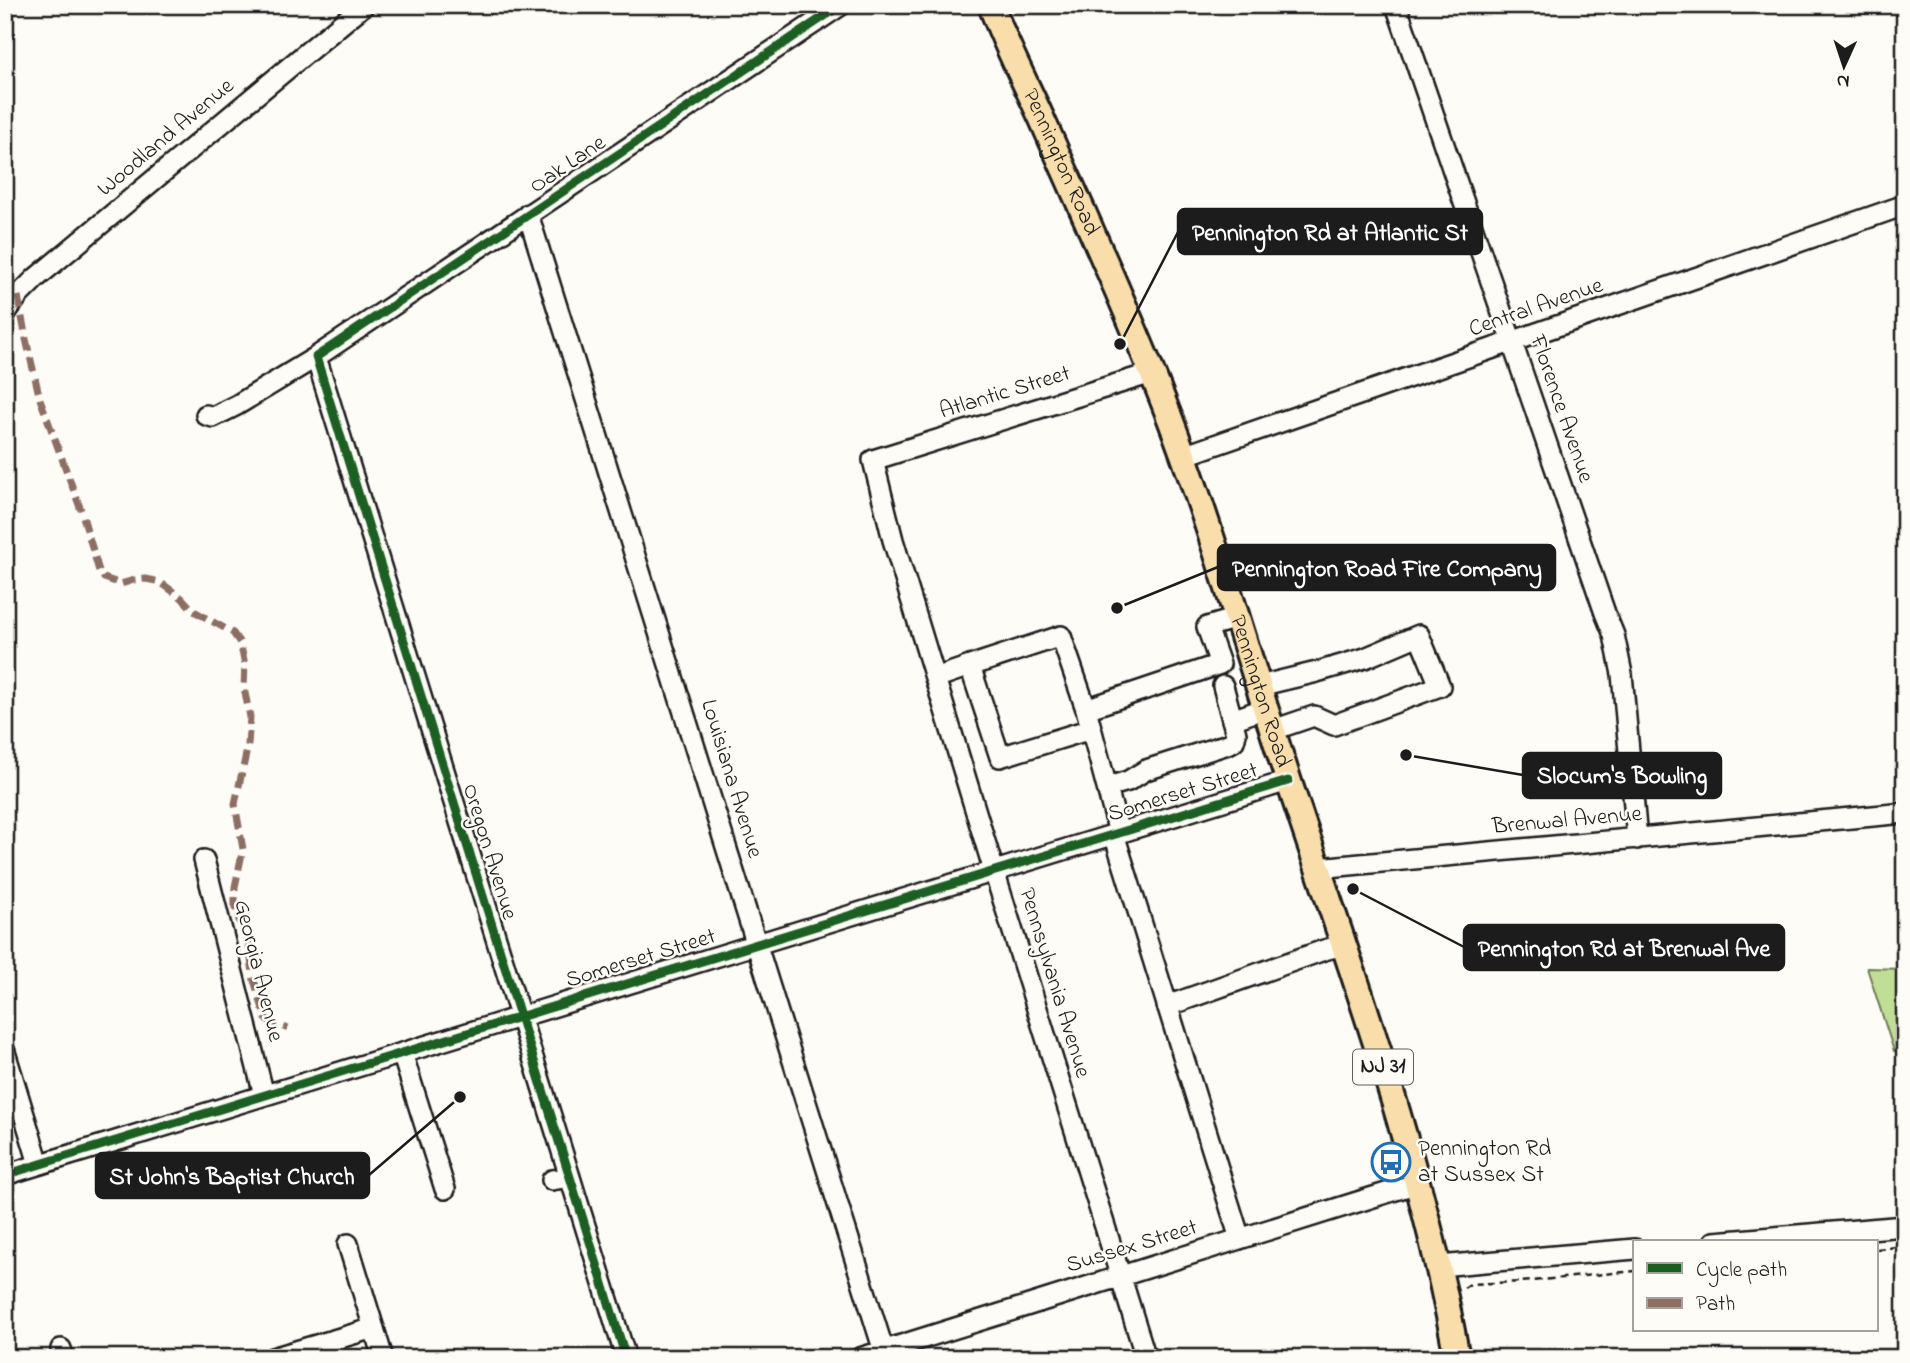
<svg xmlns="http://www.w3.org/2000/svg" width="1910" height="1363" viewBox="0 0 1910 1363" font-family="'Indie Flower',sans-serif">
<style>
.green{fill:#c1de96;stroke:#6e7d59;stroke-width:2}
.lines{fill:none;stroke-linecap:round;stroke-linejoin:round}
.minor-casing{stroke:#1c1c1c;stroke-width:24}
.major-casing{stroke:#1c1c1c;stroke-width:30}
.path{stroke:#1c1c1c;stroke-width:2.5;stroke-dasharray:7 5;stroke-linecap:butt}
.minor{stroke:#fdfcf7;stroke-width:19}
.major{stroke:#f9deab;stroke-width:24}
.quiet{stroke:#8d6e63;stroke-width:7;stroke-dasharray:14 7;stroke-linecap:butt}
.cycleway-casing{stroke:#fdfcf7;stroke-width:13}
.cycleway{stroke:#1b5e20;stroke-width:9}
.labels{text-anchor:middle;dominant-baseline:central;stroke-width:5;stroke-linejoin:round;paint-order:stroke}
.shield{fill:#fdfcf7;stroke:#605f5e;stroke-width:2}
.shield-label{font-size:21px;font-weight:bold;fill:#1c1c1c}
.street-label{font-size:23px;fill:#1c1c1c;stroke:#fdfcf7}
.poi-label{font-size:23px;fill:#1c1c1c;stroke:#fdfcf7;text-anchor:start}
.leader{fill:none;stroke:#1c1c1c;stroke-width:2.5}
.callout-dot{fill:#1c1c1c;stroke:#fdfcf7;stroke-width:2.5}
.callout{fill:#1c1c1c;stroke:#1c1c1c;stroke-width:2.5}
.callout-label{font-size:24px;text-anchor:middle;font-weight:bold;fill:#fff}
</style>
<rect width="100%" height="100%" fill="#fdfcf7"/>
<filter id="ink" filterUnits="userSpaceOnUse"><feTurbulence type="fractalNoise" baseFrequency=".0143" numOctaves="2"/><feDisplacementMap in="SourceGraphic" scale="14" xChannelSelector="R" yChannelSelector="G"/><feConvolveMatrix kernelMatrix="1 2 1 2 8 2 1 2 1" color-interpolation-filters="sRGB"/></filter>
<g filter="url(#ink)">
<!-- green -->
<path class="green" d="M 1867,968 L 1905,969 L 1905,1049 L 1894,1051 Z"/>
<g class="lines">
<defs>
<path id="minor" d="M 1396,5 L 1605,613 L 1614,635 L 1622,674 L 1637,839
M 528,214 L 886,1358
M 5,314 L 18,296 L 36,278 L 364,5
M 316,357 L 626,1358
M 206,415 L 213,417 L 237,405 L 316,357 L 841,5
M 1183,456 L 1905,205
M 935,678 L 970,666
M 1259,686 L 1317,672 L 1365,658 L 1419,635 L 1440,686 L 1334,725 L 1314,716 L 1273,730
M 1086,709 L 1061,636 L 970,666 L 1000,757 L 1091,729
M 1232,720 L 1266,708
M 1108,787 L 1128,781 L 1146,770 L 1228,744 L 1234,741 L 1236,734 L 1223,686
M 1119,833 L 1086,709 L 1220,664 L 1207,627 L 1237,618
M 1114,834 L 1240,1239
M 204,860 L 264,1095
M 1318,868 L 1905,813
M 1167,1006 L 1324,950 L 1343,945
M 5,1052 L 39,1164
M 402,1053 L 445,1189
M 5,1175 L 1288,781
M 552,1180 L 570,1177
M 1714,1242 L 1905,1226
M 348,1244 L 383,1358
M 1439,1266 L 1635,1249
M 61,1349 L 64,1358
M 272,1358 L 374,1328
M 860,1358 L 1418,1183
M 1146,1358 L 994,871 L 893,540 L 873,460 L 1152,373"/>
<g id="major">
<path id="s1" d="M 991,5 C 1005,43 1024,80 1041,117 C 1078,201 1116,284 1150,368 C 1206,504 1244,646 1290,785 C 1353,974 1422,1161 1457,1358"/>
</g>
</defs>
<!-- minor casing -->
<use href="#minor" class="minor-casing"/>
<!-- major casing -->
<use href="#major" class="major-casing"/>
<!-- path -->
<path class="path" d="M 1877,1249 L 1905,1246
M 1464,1288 L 1470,1284 L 1521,1282 L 1635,1271"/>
<!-- minor -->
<use href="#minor" class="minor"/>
<!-- major -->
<use href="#major" class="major"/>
<!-- quiet -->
<path class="quiet" d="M 18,296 L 26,339 L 40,399 L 82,513 L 99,571 L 104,578 L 121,584 L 134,580 L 146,579 L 160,582 L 182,598 L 194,611 L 233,633 L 240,643 L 245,664 L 244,688 L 250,717 L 248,745 L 235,804 L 243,849 L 235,887 L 235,906 L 239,920 L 247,932 L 254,980 L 266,1019 L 288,1029"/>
<defs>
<path id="cycleway" d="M 5,1175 L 1288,781
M 626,1358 L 316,357 L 841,5"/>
</defs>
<!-- cycleway casing -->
<use href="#cycleway" class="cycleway-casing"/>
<!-- cycleway -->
<use href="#cycleway" class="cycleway"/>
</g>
</g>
<!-- icons -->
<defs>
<symbol id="bus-ring" viewBox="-11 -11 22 22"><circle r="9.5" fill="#fdfcf7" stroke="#1f6fb2" stroke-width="1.5"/><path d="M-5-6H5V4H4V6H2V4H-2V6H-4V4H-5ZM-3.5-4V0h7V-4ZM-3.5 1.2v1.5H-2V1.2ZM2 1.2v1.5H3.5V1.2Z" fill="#1f6fb2"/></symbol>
</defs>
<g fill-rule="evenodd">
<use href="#bus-ring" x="1369" y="1140" width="44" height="44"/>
</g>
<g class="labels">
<!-- shield labels -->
<rect class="shield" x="1353" y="1049.5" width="60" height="35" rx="5"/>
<g class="shield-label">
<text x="1383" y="1067">NJ 31</text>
</g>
<!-- street labels -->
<g class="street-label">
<text transform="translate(166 138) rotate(-40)">Woodland Avenue</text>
<text stroke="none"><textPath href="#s1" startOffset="172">Pennington Road</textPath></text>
<text transform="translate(568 165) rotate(-34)">Oak Lane</text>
<text transform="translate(1536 308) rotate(-19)">Central Avenue</text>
<text transform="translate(1005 393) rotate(-17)">Atlantic Street</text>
<text transform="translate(1561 409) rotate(71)">Florence Avenue</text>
<text stroke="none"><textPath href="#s1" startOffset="738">Pennington Road</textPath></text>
<text transform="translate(731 779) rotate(73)">Louisiana Avenue</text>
<text transform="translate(1183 793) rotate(-17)">Somerset Street</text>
<text transform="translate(1567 821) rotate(-5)">Brenwal Avenue</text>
<text transform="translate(489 852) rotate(73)">Oregon Avenue</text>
<text transform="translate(641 959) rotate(-17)">Somerset Street</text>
<text transform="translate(258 971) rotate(76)">Georgia Avenue</text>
<text transform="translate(1054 983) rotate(73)">Pennsylvania Avenue</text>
<text transform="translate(1132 1247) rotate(-17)">Sussex Street</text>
</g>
<!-- poi labels -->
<g class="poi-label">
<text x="1418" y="1149">Pennington Rd<tspan x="1418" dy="26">at Sussex St</tspan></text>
</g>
</g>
<!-- callouts -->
<path class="leader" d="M1120 344L1178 232M1117 608L1218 567M1406 755L1523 775M1353 889L1464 947M460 1097L369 1175"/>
<g class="callout-dot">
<circle cx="1120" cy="344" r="7"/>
<circle cx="1117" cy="608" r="7"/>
<circle cx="1406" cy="755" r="7"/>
<circle cx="1353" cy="889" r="7"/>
<circle cx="460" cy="1097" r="7"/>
</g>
<g class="callout">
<rect x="1178" y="209" width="304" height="45" rx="7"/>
<rect x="1218" y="545" width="337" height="45" rx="7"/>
<rect x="1523" y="753" width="198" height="45" rx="7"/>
<rect x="1464" y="925" width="320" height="45" rx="7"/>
<rect x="96" y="1153" width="273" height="45" rx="7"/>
</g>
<g class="callout-label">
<text x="1330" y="240">Pennington Rd at Atlantic St</text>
<text x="1387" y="576">Pennington Road Fire Company</text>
<text x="1622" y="783">Slocum's Bowling</text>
<text x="1624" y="956">Pennington Rd at Brenwal Ave</text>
<text x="232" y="1184">St John's Baptist Church</text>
</g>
<!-- margin -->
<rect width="1910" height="1363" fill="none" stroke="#fdfcf7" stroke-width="28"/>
<rect x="14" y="14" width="1882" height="1335" fill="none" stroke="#1c1c1c" stroke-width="2.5" filter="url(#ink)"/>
<!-- legend -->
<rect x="1633" y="1240" width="245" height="91" fill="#fdfcf7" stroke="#a3a29f" stroke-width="2"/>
<rect x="1647" y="1263" width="35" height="10" fill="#1b5e20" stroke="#a3a29f" stroke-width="2"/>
<text x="1696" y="1276" font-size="21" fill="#1c1c1c">Cycle path</text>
<rect x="1647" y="1298" width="35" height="10" fill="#8d6e63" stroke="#a3a29f" stroke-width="2"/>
<text x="1696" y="1310" font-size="21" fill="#1c1c1c">Path</text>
<!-- north arrow -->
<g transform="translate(1844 66) rotate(183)" stroke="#fdfcf7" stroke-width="5" paint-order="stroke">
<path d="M0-5L12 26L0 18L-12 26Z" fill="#1c1c1c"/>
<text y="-10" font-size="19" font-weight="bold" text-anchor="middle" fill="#1c1c1c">N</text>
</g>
</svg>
